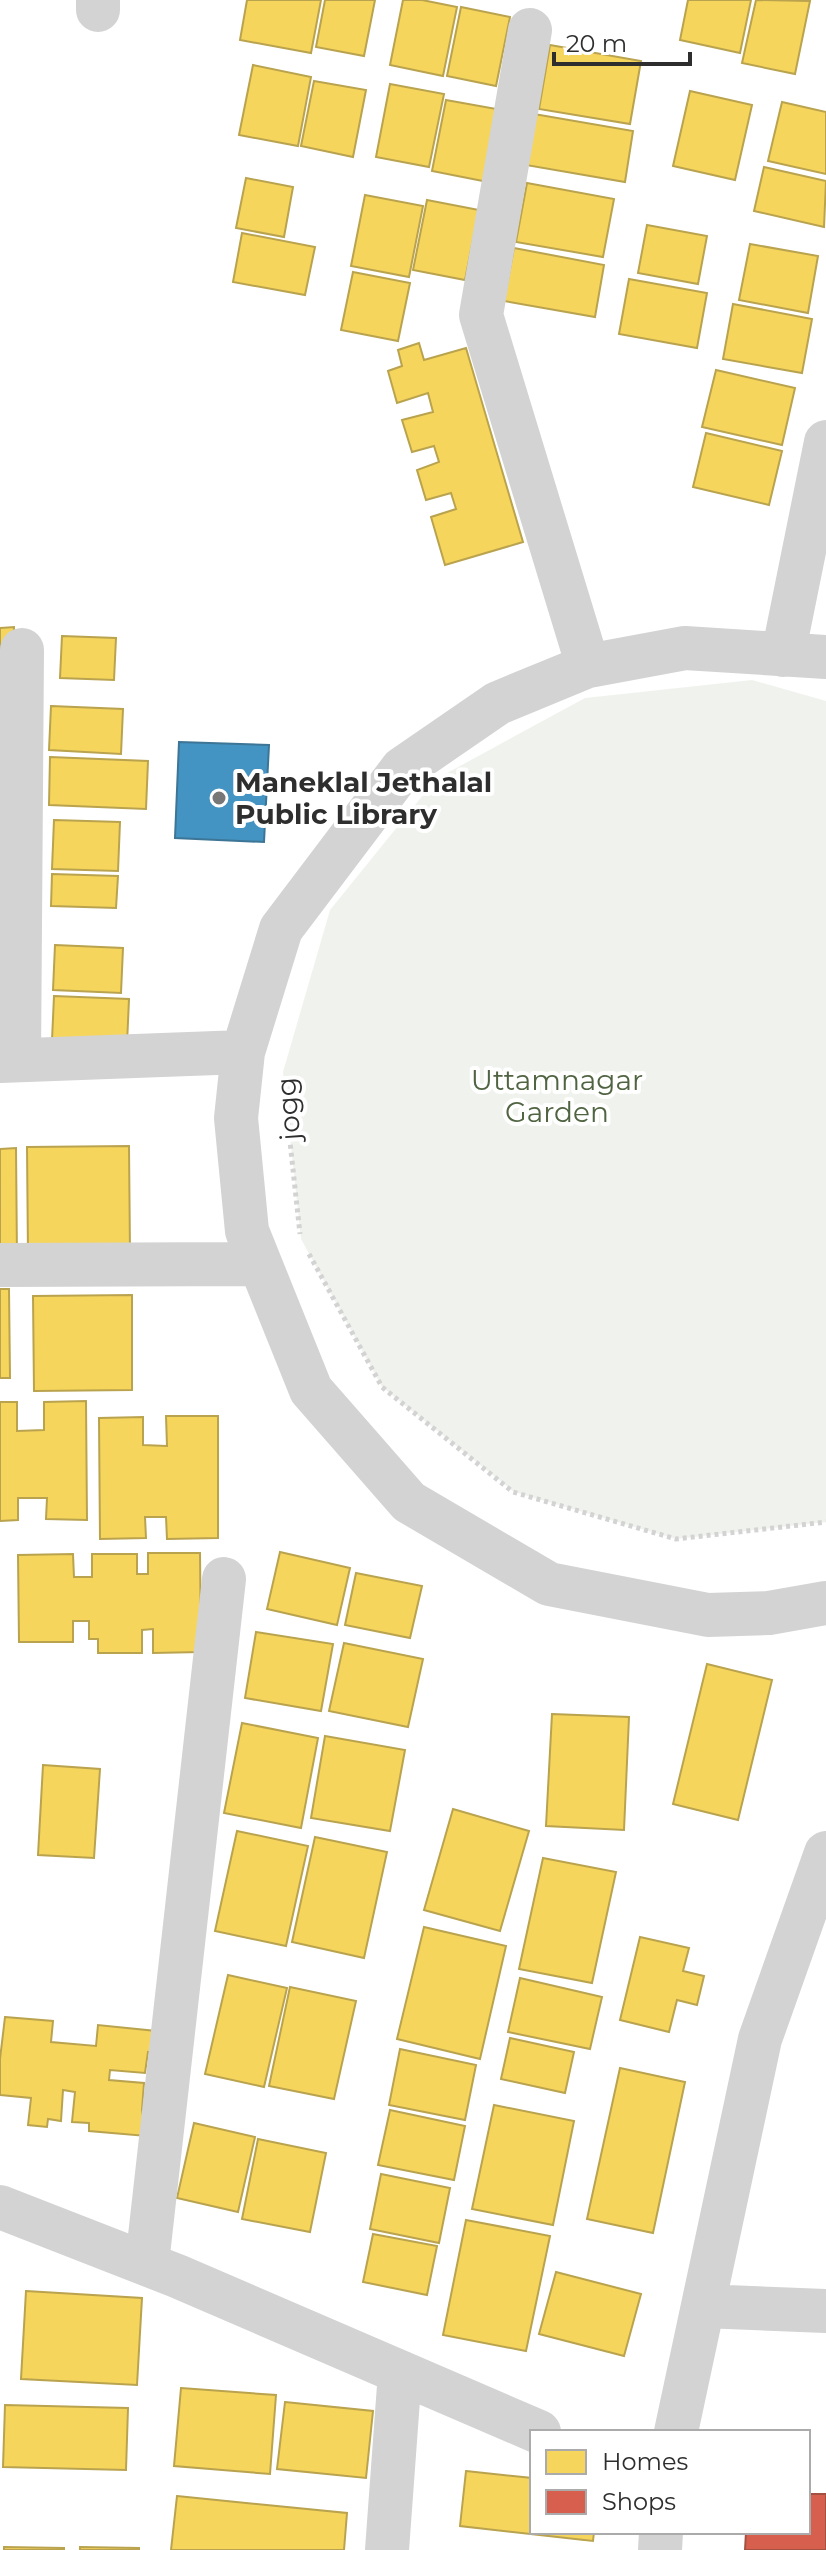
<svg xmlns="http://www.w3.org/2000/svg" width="826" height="2550" viewBox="0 0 826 2550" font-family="Montserrat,sans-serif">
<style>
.green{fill:#f0f3ed}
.homes{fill:#f6d55c;stroke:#baa34e;stroke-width:2}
.shops{fill:#d6604d;stroke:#a45144;stroke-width:2}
.schools{fill:#4393c3;stroke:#3d7596;stroke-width:2}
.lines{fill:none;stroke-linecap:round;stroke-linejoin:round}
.path{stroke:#d3d3d3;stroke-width:5;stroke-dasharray:4 4;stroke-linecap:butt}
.minor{stroke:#d3d3d3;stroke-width:44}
.poi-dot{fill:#777;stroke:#fff;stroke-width:3}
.labels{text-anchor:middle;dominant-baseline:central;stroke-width:8;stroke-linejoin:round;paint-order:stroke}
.poi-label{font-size:28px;font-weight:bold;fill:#2e2e2e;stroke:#fff;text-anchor:start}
.park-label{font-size:28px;fill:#506441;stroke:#fff}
.street-label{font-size:28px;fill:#2e2e2e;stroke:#fff}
</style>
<rect width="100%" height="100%" fill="#fff"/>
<!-- green -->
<path class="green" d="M 752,680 L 826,701 L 826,1522 L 676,1539 L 514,1492 L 382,1387 L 301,1239 L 283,1072 L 330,910 L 436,779 L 585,698 Z"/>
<!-- homes -->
<path class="homes" d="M 247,0 L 321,0 L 311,53 L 240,40 Z
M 325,0 L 375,0 L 364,56 L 316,47 Z
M 403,0 L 422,0 L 457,7 L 443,76 L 390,65 Z
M 688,0 L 751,0 L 740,53 L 680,40 Z
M 756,0 L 810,1 L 795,74 L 742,63 Z
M 461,7 L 510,17 L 496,86 L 447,76 Z
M 550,45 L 641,61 L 630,124 L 539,109 Z
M 253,65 L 311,77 L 298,146 L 239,135 Z
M 314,81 L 366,90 L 353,157 L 301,146 Z
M 390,84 L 444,94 L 429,167 L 376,157 Z
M 690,91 L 752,105 L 735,180 L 673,166 Z
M 446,100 L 502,110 L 488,182 L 432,171 Z
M 782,102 L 826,112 L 826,174 L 768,161 Z
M 534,114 L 633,131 L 625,182 L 526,165 Z
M 764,167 L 826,181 L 824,227 L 754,211 Z
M 246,178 L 293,187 L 284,237 L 236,228 Z
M 527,183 L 614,199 L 603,257 L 516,242 Z
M 365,195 L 423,206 L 409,277 L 351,266 Z
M 427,200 L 479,210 L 465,280 L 413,270 Z
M 647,225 L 707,236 L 698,284 L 638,273 Z
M 242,233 L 315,247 L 305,295 L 233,282 Z
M 750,244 L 818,256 L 808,313 L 739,300 Z
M 514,248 L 604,265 L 595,317 L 504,301 Z
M 353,272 L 410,283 L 398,341 L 341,330 Z
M 629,279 L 707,293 L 697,348 L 619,334 Z
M 733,304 L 812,319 L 802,373 L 723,359 Z
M 419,343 L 424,360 L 466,348 L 523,542 L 445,565 L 431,517 L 456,509 L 451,493 L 426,500 L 417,470 L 439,462 L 434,446 L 412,452 L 402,420 L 433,412 L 428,393 L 397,403 L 388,371 L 402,366 L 398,350 Z
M 716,370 L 795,388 L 782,445 L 702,427 Z
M 706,433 L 782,451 L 769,505 L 693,487 Z
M 14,627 L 13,682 L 0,681 L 0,628 Z
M 62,636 L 116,638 L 114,680 L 60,678 Z
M 51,706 L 123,709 L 121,754 L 49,750 Z
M 50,757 L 148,761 L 146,809 L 49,805 Z
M 54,820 L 120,822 L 118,871 L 52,869 Z
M 52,874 L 118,876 L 116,908 L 51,906 Z
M 55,945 L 123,948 L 121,993 L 53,990 Z
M 54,996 L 129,999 L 127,1044 L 52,1040 Z
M 129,1146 L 130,1254 L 28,1255 L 27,1147 Z
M 16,1148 L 17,1257 L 0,1257 L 0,1149 Z
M 0,1289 L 9,1289 L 10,1378 L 0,1378 Z
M 132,1295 L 132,1390 L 34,1391 L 33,1296 Z
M 86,1401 L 87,1520 L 46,1519 L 47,1498 L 18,1498 L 18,1520 L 0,1521 L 0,1402 L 17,1402 L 17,1431 L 44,1430 L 44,1402 Z
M 166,1416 L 218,1416 L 218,1538 L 167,1539 L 166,1517 L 145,1517 L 146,1538 L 100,1539 L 99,1418 L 143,1417 L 143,1445 L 167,1446 Z
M 280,1552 L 350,1568 L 337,1625 L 267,1609 Z
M 148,1553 L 200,1553 L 201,1652 L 153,1653 L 153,1629 L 142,1630 L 142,1653 L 98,1653 L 98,1639 L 89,1639 L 89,1621 L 73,1621 L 73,1642 L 19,1642 L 18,1555 L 73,1554 L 74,1577 L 92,1577 L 92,1554 L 137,1554 L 137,1574 L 148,1574 Z
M 356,1573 L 422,1586 L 410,1638 L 345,1625 Z
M 256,1632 L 333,1644 L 321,1711 L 245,1698 Z
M 344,1643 L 423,1659 L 408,1727 L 329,1711 Z
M 707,1664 L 772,1680 L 738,1820 L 673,1804 Z
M 552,1714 L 629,1717 L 624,1830 L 546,1826 Z
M 242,1723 L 318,1738 L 301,1828 L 224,1813 Z
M 325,1736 L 405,1750 L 390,1831 L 311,1818 Z
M 43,1765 L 100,1769 L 94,1858 L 38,1855 Z
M 453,1809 L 529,1831 L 500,1931 L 424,1910 Z
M 237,1831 L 308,1846 L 286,1946 L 215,1931 Z
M 315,1837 L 387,1852 L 364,1958 L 292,1942 Z
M 543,1858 L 616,1872 L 592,1983 L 519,1969 Z
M 424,1927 L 506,1946 L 480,2059 L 397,2039 Z
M 640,1937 L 689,1948 L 683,1971 L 704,1976 L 697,2005 L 677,2000 L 669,2032 L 620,2020 Z
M 228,1975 L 287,1988 L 264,2087 L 205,2074 Z
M 520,1978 L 602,1997 L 590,2049 L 508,2032 Z
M 290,1987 L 356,2001 L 334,2099 L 269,2086 Z
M 5,2017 L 53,2021 L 51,2042 L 96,2046 L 98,2025 L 156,2031 L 154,2053 L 148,2052 L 145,2073 L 110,2070 L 109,2080 L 144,2083 L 142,2110 L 146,2136 L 89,2131 L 89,2123 L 72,2122 L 75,2092 L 63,2090 L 61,2121 L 48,2119 L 47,2127 L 28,2125 L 31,2098 L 0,2095 L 0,2059 Z
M 510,2038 L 574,2052 L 565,2093 L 501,2079 Z
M 400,2049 L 476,2065 L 465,2120 L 389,2105 Z
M 620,2068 L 685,2082 L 653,2233 L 587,2219 Z
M 494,2105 L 574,2121 L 553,2225 L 472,2209 Z
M 390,2110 L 465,2126 L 454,2180 L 378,2165 Z
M 194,2123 L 255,2137 L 238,2212 L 177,2198 Z
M 258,2139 L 326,2153 L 310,2232 L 242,2219 Z
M 381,2174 L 450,2188 L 439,2243 L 370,2229 Z
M 466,2220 L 550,2236 L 526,2351 L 443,2335 Z
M 373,2234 L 437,2246 L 427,2295 L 363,2282 Z
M 556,2272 L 641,2294 L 624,2356 L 539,2334 Z
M 26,2291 L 142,2298 L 137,2385 L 21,2379 Z
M 181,2388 L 276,2395 L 270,2474 L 174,2466 Z
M 285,2402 L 373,2411 L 366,2478 L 277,2469 Z
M 5,2405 L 128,2408 L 126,2470 L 3,2467 Z
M 466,2471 L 532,2478 L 532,2532 L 594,2532 L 593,2541 L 460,2526 Z
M 177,2496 L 347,2513 L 344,2550 L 171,2550 Z
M 4,2547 L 64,2548 L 64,2550 L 4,2550 Z
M 80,2547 L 139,2548 L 139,2550 L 80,2550 Z"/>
<!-- shops -->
<path class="shops" d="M 808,2494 L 826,2494 L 826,2550 L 745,2550 L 746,2532 L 808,2532 Z"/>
<!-- schools -->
<path class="schools" d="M 179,742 L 269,745 L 264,842 L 175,838 Z"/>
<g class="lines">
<!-- path -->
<path class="path" d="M 286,1105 L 300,1234
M 309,1254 L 382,1387 L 513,1492 L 676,1539 L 826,1522"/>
<!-- minor -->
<path class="minor" d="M 98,0 L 98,10
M 530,30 L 481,315 L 588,666
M 783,655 L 826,442
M 826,657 L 685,648 L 588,666 L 498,703 L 402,769 L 281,929 L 243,1052 L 236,1118 L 247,1231 L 311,1390 L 409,1502 L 549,1584 L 708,1615 L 769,1613 L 826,1603
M 19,1060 L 22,650
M 0,1061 L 243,1052
M 0,1265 L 260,1264
M 0,2207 L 177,2276 L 539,2432
M 147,2263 L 224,1579
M 703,2306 L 826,2311
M 676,2432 L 760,2039 L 826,1853
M 387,2550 L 400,2372
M 660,2550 L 661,2532"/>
</g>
<!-- markers -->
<circle class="poi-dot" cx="219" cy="798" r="8"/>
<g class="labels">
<!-- poi labels -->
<g class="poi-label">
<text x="235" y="782">Maneklal Jethalal<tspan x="235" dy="32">Public Library</tspan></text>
</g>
<!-- park labels -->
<g class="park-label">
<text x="557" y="1080">Uttamnagar<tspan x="557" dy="32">Garden</tspan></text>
</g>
<!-- street labels -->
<g class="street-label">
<text transform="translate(288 1109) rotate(-94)">jogg</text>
</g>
</g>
<!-- legend -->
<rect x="530" y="2430" width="280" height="104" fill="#ffffff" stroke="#ababab" stroke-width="2"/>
<rect x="546" y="2450" width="40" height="24" fill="#f6d55c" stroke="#ababab" stroke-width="2"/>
<text x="602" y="2470" font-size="24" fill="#2e2e2e">Homes</text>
<rect x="546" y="2490" width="40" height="24" fill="#d6604d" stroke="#ababab" stroke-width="2"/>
<text x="602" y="2510" font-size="24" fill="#2e2e2e">Shops</text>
<!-- scale -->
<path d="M554 52v12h136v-12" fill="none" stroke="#2e2e2e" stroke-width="4"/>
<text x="566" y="52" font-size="24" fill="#2e2e2e" stroke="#ffffff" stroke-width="6" paint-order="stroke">20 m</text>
</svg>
